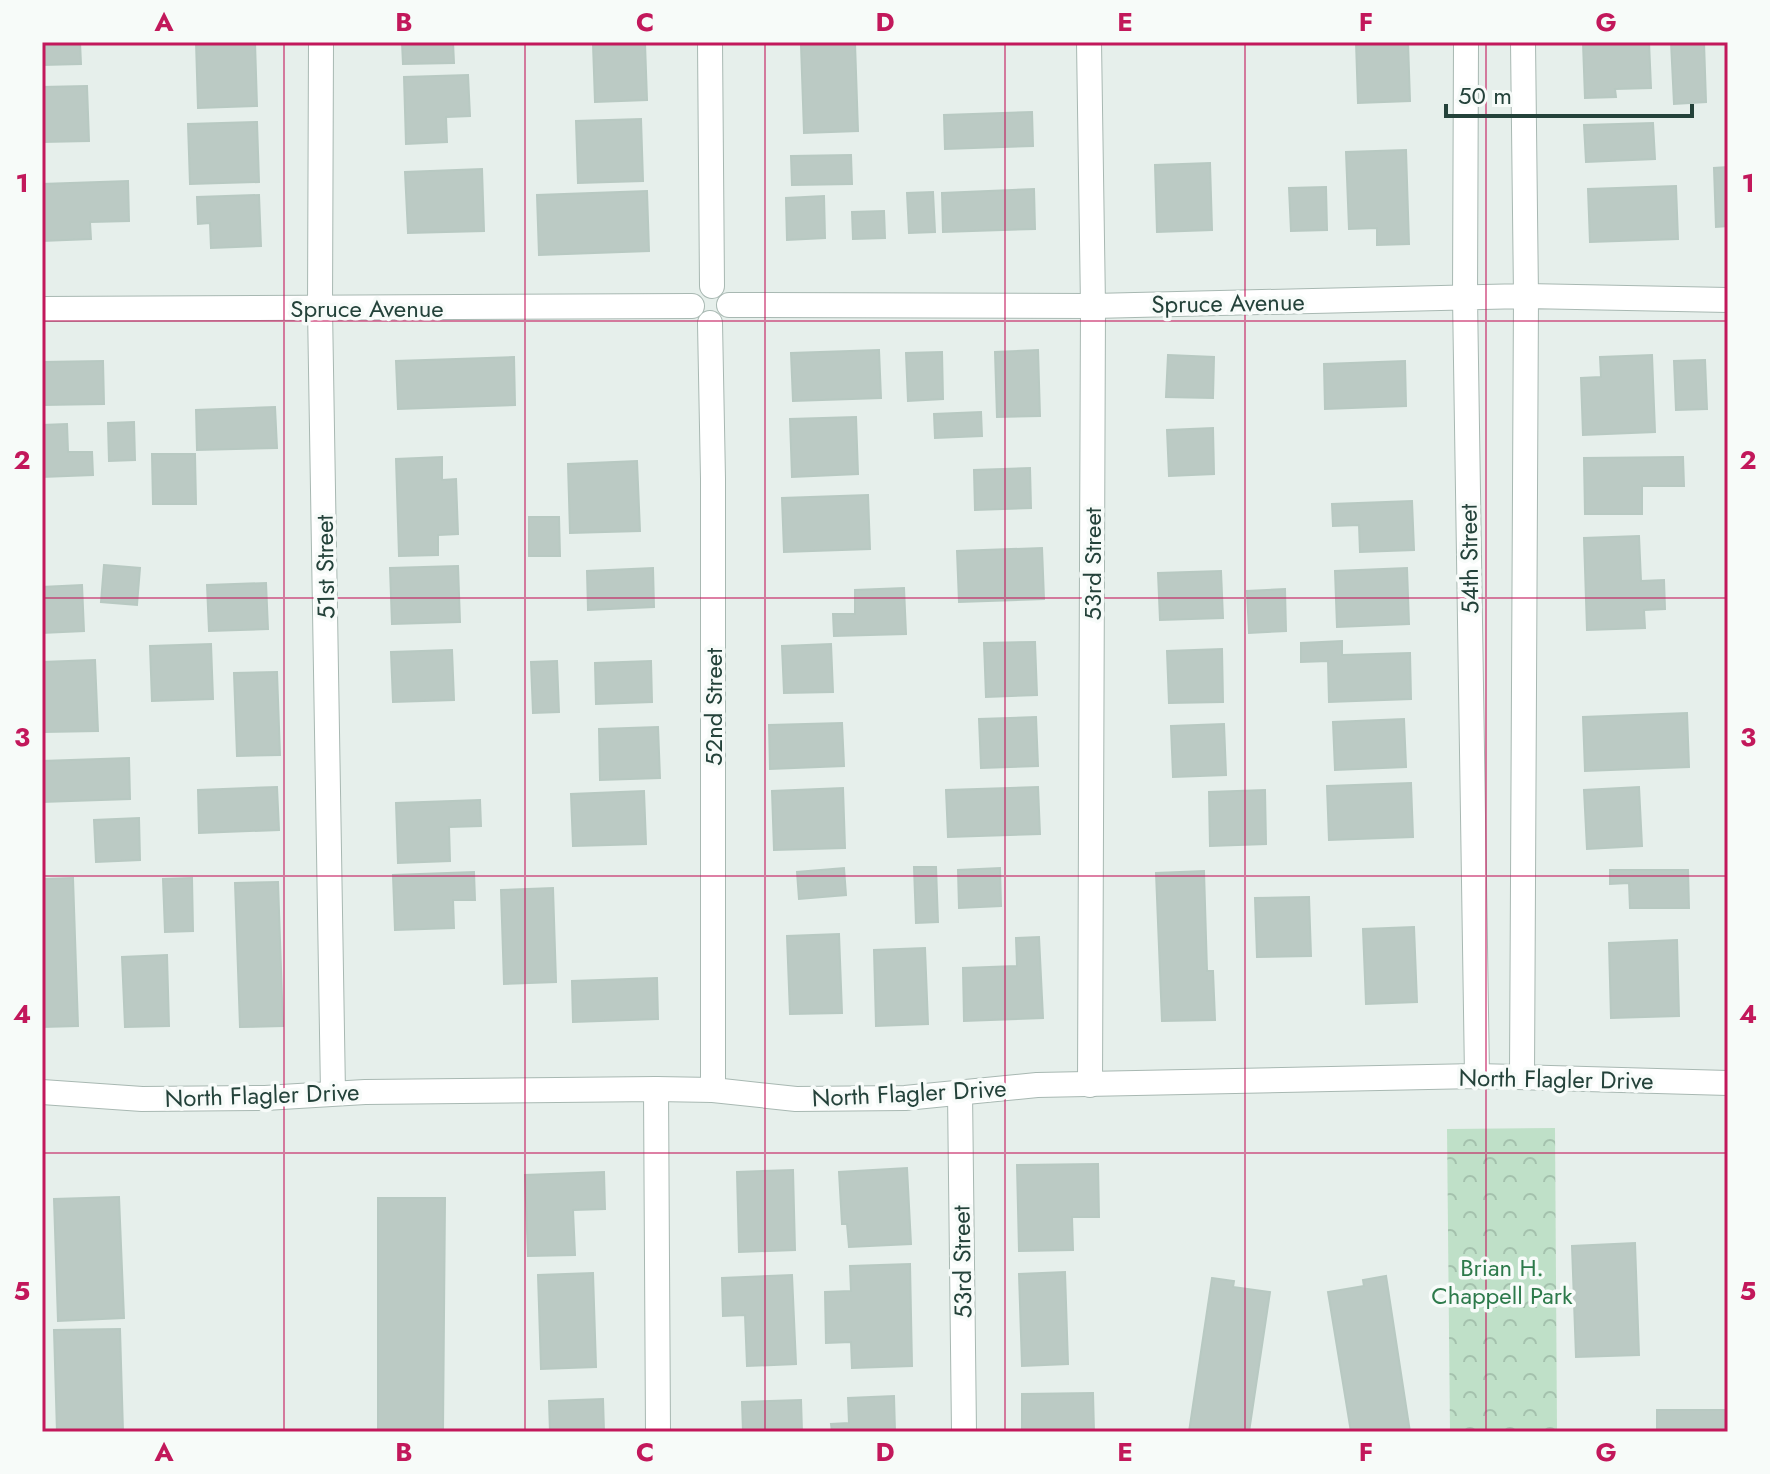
<svg xmlns="http://www.w3.org/2000/svg" width="1770" height="1474" viewBox="0 0 1770 1474" font-family="Jost,sans-serif">
<style>
.forest{fill:url(#forest-crowns)}
.building{fill:#bbcac4;stroke:#b8c9c2;stroke-width:2}
.lines{fill:none;stroke-linecap:round;stroke-linejoin:round}
.minor-casing{stroke:#a8b8b2;stroke-width:26}
.tertiary-casing{stroke:#a8b8b2;stroke-width:26}
.minor{stroke:#fff;stroke-width:24}
.tertiary{stroke:#fff;stroke-width:24}
.grid{fill:none;stroke:#c2185b;stroke-width:2;stroke-opacity:0.55}
.labels{text-anchor:middle;dominant-baseline:central;stroke-width:7;stroke-linejoin:round;paint-order:stroke}
.street-label{font-size:24px;fill:#24423a;stroke:#f7fbf9}
.park-label{font-size:24px;fill:#2d7a4b;stroke:#f7fbf9}
.neatline{fill:none;stroke:#c2185b;stroke-width:3}
.grid-label{font-size:26px;text-anchor:middle;font-weight:bold;fill:#c2185b}
</style>
<defs>
<pattern id="forest-crowns" width="20" height="18" patternUnits="userSpaceOnUse" patternTransform="scale(2)"><rect width="20" height="18" fill="#bfe0c8"/><path d="M2 6a3 3 0 1 1 6 0M12 15a3 3 0 1 1 6 0" fill="none" stroke="#a4c1ad"/></pattern>
</defs>
<rect width="100%" height="100%" fill="#e6efeb"/>
<!-- forest -->
<path class="forest" d="M 1555,1128 L 1557,1432 L 1450,1432 L 1447,1129 Z"/>
<!-- building -->
<path class="building" d="M 42,42 L 80,42 L 81,64 L 42,65 Z
M 196,42 L 255,42 L 257,106 L 198,108 Z
M 402,42 L 453,42 L 454,63 L 403,64 Z
M 1356,42 L 1408,42 L 1410,101 L 1358,103 Z
M 1649,42 L 1651,88 L 1615,89 L 1616,97 L 1585,98 L 1583,43 Z
M 1671,42 L 1704,42 L 1706,102 L 1674,104 Z
M 645,43 L 647,100 L 595,102 L 593,44 Z
M 855,43 L 858,131 L 804,133 L 801,45 Z
M 468,75 L 470,116 L 446,117 L 447,142 L 406,144 L 404,77 Z
M 87,86 L 89,141 L 42,142 L 42,87 Z
M 1032,112 L 1033,146 L 945,149 L 944,115 Z
M 641,119 L 643,181 L 578,183 L 576,121 Z
M 257,122 L 259,182 L 190,184 L 188,124 Z
M 1653,123 L 1655,159 L 1586,162 L 1584,125 Z
M 1406,150 L 1409,244 L 1377,245 L 1377,228 L 1349,229 L 1346,152 Z
M 851,155 L 852,184 L 792,185 L 791,156 Z
M 1210,163 L 1212,230 L 1157,232 L 1155,165 Z
M 1728,167 L 1728,226 L 1716,227 L 1714,168 Z
M 482,169 L 484,231 L 408,233 L 405,172 Z
M 128,181 L 129,221 L 90,222 L 91,239 L 42,241 L 42,184 Z
M 1676,186 L 1678,239 L 1590,242 L 1588,189 Z
M 1326,187 L 1327,230 L 1291,231 L 1289,188 Z
M 1034,189 L 1035,229 L 943,232 L 942,193 Z
M 647,191 L 649,251 L 539,255 L 537,195 Z
M 933,192 L 935,232 L 909,233 L 907,193 Z
M 259,195 L 261,246 L 211,248 L 210,223 L 198,224 L 197,197 Z
M 824,196 L 825,238 L 787,240 L 786,198 Z
M 884,211 L 885,238 L 853,239 L 852,212 Z
M 879,350 L 881,398 L 793,401 L 791,353 Z
M 1038,350 L 1040,416 L 997,417 L 995,352 Z
M 942,352 L 943,399 L 908,401 L 906,353 Z
M 1168,355 L 1214,357 L 1213,398 L 1166,397 Z
M 1652,355 L 1655,432 L 1583,435 L 1581,378 L 1601,377 L 1600,357 Z
M 514,357 L 515,405 L 398,409 L 396,361 Z
M 1705,360 L 1707,409 L 1676,410 L 1674,361 Z
M 103,361 L 104,404 L 42,405 L 42,362 Z
M 1405,361 L 1406,406 L 1325,409 L 1324,364 Z
M 275,407 L 277,448 L 197,450 L 196,410 Z
M 981,412 L 982,436 L 935,438 L 934,414 Z
M 856,417 L 858,474 L 792,477 L 790,419 Z
M 134,422 L 135,460 L 109,461 L 108,423 Z
M 67,424 L 68,452 L 92,452 L 93,475 L 42,477 L 42,425 Z
M 1213,428 L 1214,474 L 1169,476 L 1167,430 Z
M 152,454 L 195,454 L 196,504 L 153,504 Z
M 442,457 L 442,480 L 456,479 L 458,534 L 438,535 L 438,555 L 399,556 L 396,459 Z
M 1683,457 L 1684,486 L 1642,486 L 1642,514 L 1585,514 L 1584,458 Z
M 637,461 L 640,531 L 570,533 L 568,464 Z
M 1030,468 L 1031,508 L 975,510 L 974,470 Z
M 868,495 L 870,549 L 784,552 L 782,498 Z
M 1412,501 L 1414,550 L 1360,552 L 1359,525 L 1333,526 L 1332,504 Z
M 529,517 L 559,517 L 560,556 L 529,556 Z
M 1639,536 L 1641,581 L 1664,580 L 1665,609 L 1644,610 L 1645,628 L 1587,630 L 1584,538 Z
M 1042,548 L 1044,599 L 959,602 L 957,551 Z
M 104,565 L 140,568 L 137,605 L 101,602 Z
M 458,566 L 460,622 L 392,624 L 390,568 Z
M 653,568 L 654,607 L 588,610 L 587,571 Z
M 1407,568 L 1409,624 L 1337,627 L 1335,571 Z
M 1221,571 L 1223,618 L 1160,620 L 1158,573 Z
M 266,583 L 268,629 L 209,631 L 207,585 Z
M 82,585 L 84,631 L 42,633 L 42,587 Z
M 904,588 L 906,634 L 834,636 L 833,614 L 855,614 L 855,590 Z
M 1285,589 L 1286,631 L 1249,633 L 1247,591 Z
M 1342,641 L 1342,655 L 1410,653 L 1411,699 L 1329,702 L 1328,661 L 1301,662 L 1301,643 Z
M 1035,642 L 1037,695 L 986,697 L 984,643 Z
M 211,644 L 213,699 L 152,701 L 150,646 Z
M 831,644 L 833,692 L 784,693 L 782,646 Z
M 1222,649 L 1223,702 L 1169,703 L 1167,651 Z
M 452,650 L 454,700 L 393,702 L 391,652 Z
M 95,660 L 98,731 L 44,732 L 42,662 Z
M 557,661 L 559,712 L 533,713 L 531,662 Z
M 651,661 L 652,702 L 596,704 L 595,663 Z
M 277,672 L 280,755 L 237,756 L 234,673 Z
M 1687,713 L 1689,767 L 1585,771 L 1583,717 Z
M 1036,717 L 1038,766 L 981,768 L 979,719 Z
M 1404,719 L 1406,767 L 1335,770 L 1333,722 Z
M 842,723 L 844,766 L 770,769 L 769,725 Z
M 1224,724 L 1226,775 L 1173,777 L 1171,726 Z
M 658,727 L 660,778 L 600,780 L 599,729 Z
M 129,758 L 130,799 L 42,802 L 42,761 Z
M 1411,783 L 1413,837 L 1329,840 L 1327,786 Z
M 277,787 L 279,830 L 199,833 L 198,790 Z
M 1038,787 L 1040,834 L 948,837 L 946,790 Z
M 1639,787 L 1642,846 L 1587,849 L 1584,790 Z
M 843,788 L 845,848 L 774,850 L 772,791 Z
M 1265,790 L 1266,844 L 1210,846 L 1209,792 Z
M 644,791 L 646,844 L 573,846 L 571,794 Z
M 480,800 L 481,826 L 449,827 L 450,861 L 398,863 L 396,803 Z
M 139,818 L 140,860 L 96,862 L 94,820 Z
M 914,867 L 936,867 L 938,922 L 916,923 Z
M 844,868 L 846,895 L 799,899 L 797,872 Z
M 1000,868 L 1001,906 L 959,908 L 958,870 Z
M 1610,870 L 1688,870 L 1689,908 L 1630,908 L 1629,883 L 1610,884 Z
M 1204,871 L 1207,971 L 1213,971 L 1215,1020 L 1162,1021 L 1156,873 Z
M 474,872 L 475,900 L 453,900 L 454,928 L 395,930 L 393,875 Z
M 73,878 L 78,1026 L 42,1027 L 42,879 Z
M 192,878 L 193,931 L 165,932 L 163,879 Z
M 278,882 L 283,1026 L 240,1027 L 235,883 Z
M 553,888 L 556,982 L 504,984 L 501,890 Z
M 1309,897 L 1311,956 L 1257,957 L 1255,898 Z
M 1414,927 L 1417,1002 L 1366,1004 L 1363,929 Z
M 839,934 L 842,1013 L 790,1014 L 787,936 Z
M 1039,937 L 1043,1018 L 964,1021 L 963,968 L 1017,966 L 1016,938 Z
M 1677,940 L 1679,1016 L 1611,1018 L 1609,943 Z
M 925,948 L 928,1024 L 876,1026 L 874,950 Z
M 167,955 L 169,1026 L 125,1027 L 122,957 Z
M 657,978 L 658,1019 L 573,1022 L 572,981 Z
M 1098,1164 L 1099,1217 L 1072,1217 L 1073,1250 L 1019,1251 L 1017,1165 Z
M 907,1168 L 911,1244 L 849,1247 L 847,1224 L 842,1224 L 839,1172 Z
M 793,1170 L 795,1250 L 739,1252 L 737,1172 Z
M 604,1172 L 605,1209 L 573,1210 L 575,1255 L 528,1256 L 525,1175 Z
M 119,1197 L 124,1318 L 58,1321 L 54,1199 Z
M 378,1198 L 445,1198 L 443,1432 L 378,1432 Z
M 1635,1243 L 1639,1355 L 1576,1357 L 1572,1246 Z
M 910,1264 L 912,1366 L 852,1368 L 851,1342 L 826,1343 L 825,1292 L 851,1291 L 850,1266 Z
M 1065,1272 L 1068,1364 L 1022,1366 L 1019,1274 Z
M 593,1273 L 596,1367 L 541,1369 L 538,1275 Z
M 792,1275 L 796,1364 L 747,1366 L 745,1315 L 723,1316 L 722,1278 Z
M 1386,1276 L 1410,1432 L 1351,1432 L 1328,1292 L 1364,1286 L 1363,1280 Z
M 1212,1278 L 1234,1281 L 1233,1287 L 1270,1292 L 1249,1432 L 1189,1432 Z
M 120,1329 L 123,1432 L 57,1432 L 54,1330 Z
M 1093,1393 L 1094,1432 L 1022,1432 L 1022,1394 Z
M 894,1396 L 895,1432 L 832,1432 L 831,1424 L 849,1423 L 848,1398 Z
M 603,1399 L 604,1432 L 550,1432 L 549,1401 Z
M 801,1400 L 802,1432 L 743,1432 L 742,1402 Z
M 1657,1410 L 1728,1410 L 1728,1432 L 1657,1432 Z"/>
<g class="lines">
<defs>
<path id="minor" d="M 321,42 L 320,309 L 333,1093
M 710,42 L 712,286
M 1089,42 L 1093,306 L 1090,1085
M 1466,42 L 1465,297 L 1477,1076
M 729,305 L 1093,306 L 1526,296 L 1728,300
M 42,309 L 692,306
M 710,323 L 713,479 L 713,1090
M 1522,1076 L 1526,296 L 1523,42
M 656,1089 L 658,1432
M 960,1092 L 964,1432"/>
<path id="tertiary" d="M 42,1092 L 142,1099 L 265,1098 L 365,1092 L 656,1089 L 713,1090 L 796,1099 L 905,1098 L 1037,1085 L 1477,1076 L 1728,1083"/>
</defs>
<!-- minor casing -->
<use href="#minor" class="minor-casing"/>
<!-- tertiary casing -->
<use href="#tertiary" class="tertiary-casing"/>
<!-- minor -->
<use href="#minor" class="minor"/>
<!-- tertiary -->
<use href="#tertiary" class="tertiary"/>
</g>
<!-- grid -->
<path class="grid" d="M 284,42 L 284,1432M 525,42 L 525,1432M 765,42 L 765,1432M 1005,42 L 1005,1432M 1245,42 L 1245,1432M 1486,42 L 1486,1432M 42,321 L 1728,321M 42,598 L 1728,598M 42,876 L 1728,876M 42,1153 L 1728,1153"/>
<g class="labels">
<!-- street labels -->
<g class="street-label">
<text transform="translate(1228 303) rotate(-1)">Spruce Avenue</text>
<text x="367" y="308">Spruce Avenue</text>
<text transform="translate(1469 559) rotate(-91)">54th Street</text>
<text transform="translate(1092 564) rotate(-90)">53rd Street</text>
<text transform="translate(325 567) rotate(-91)">51st Street</text>
<text transform="translate(713 707) rotate(-90)">52nd Street</text>
<text transform="translate(1556 1079) rotate(1)">North Flagler Drive</text>
<text transform="translate(909 1093) rotate(-3)">North Flagler Drive</text>
<text transform="translate(262 1095) rotate(-2)">North Flagler Drive</text>
<text transform="translate(962 1262) rotate(-91)">53rd Street</text>
</g>
<!-- park labels -->
<g class="park-label">
<text x="1502" y="1267">Brian H.<tspan x="1502" dy="28">Chappell Park</tspan></text>
</g>
</g>
<!-- border -->
<rect width="1770" height="1474" fill="none" stroke="#f7fbf9" stroke-width="88"/>
<!-- scale -->
<path d="M1446 104v12h246v-12" fill="none" stroke="#24423a" stroke-width="4"/>
<text x="1458" y="104" font-size="24" fill="#24423a" stroke="#f7fbf9" stroke-width="6" paint-order="stroke">50 m</text>
<rect x="44" y="44" width="1682" height="1386" class="neatline"/>
<g class="grid-label">
<text x="164" y="31">A</text>
<text x="404" y="31">B</text>
<text x="645" y="31">C</text>
<text x="885" y="31">D</text>
<text x="1125" y="31">E</text>
<text x="1366" y="31">F</text>
<text x="1606" y="31">G</text>
<text x="22" y="192">1</text>
<text x="1748" y="192">1</text>
<text x="22" y="469">2</text>
<text x="1748" y="469">2</text>
<text x="22" y="746">3</text>
<text x="1748" y="746">3</text>
<text x="22" y="1023">4</text>
<text x="1748" y="1023">4</text>
<text x="22" y="1300">5</text>
<text x="1748" y="1300">5</text>
<text x="164" y="1461">A</text>
<text x="404" y="1461">B</text>
<text x="645" y="1461">C</text>
<text x="885" y="1461">D</text>
<text x="1125" y="1461">E</text>
<text x="1366" y="1461">F</text>
<text x="1606" y="1461">G</text>
</g>
</svg>
